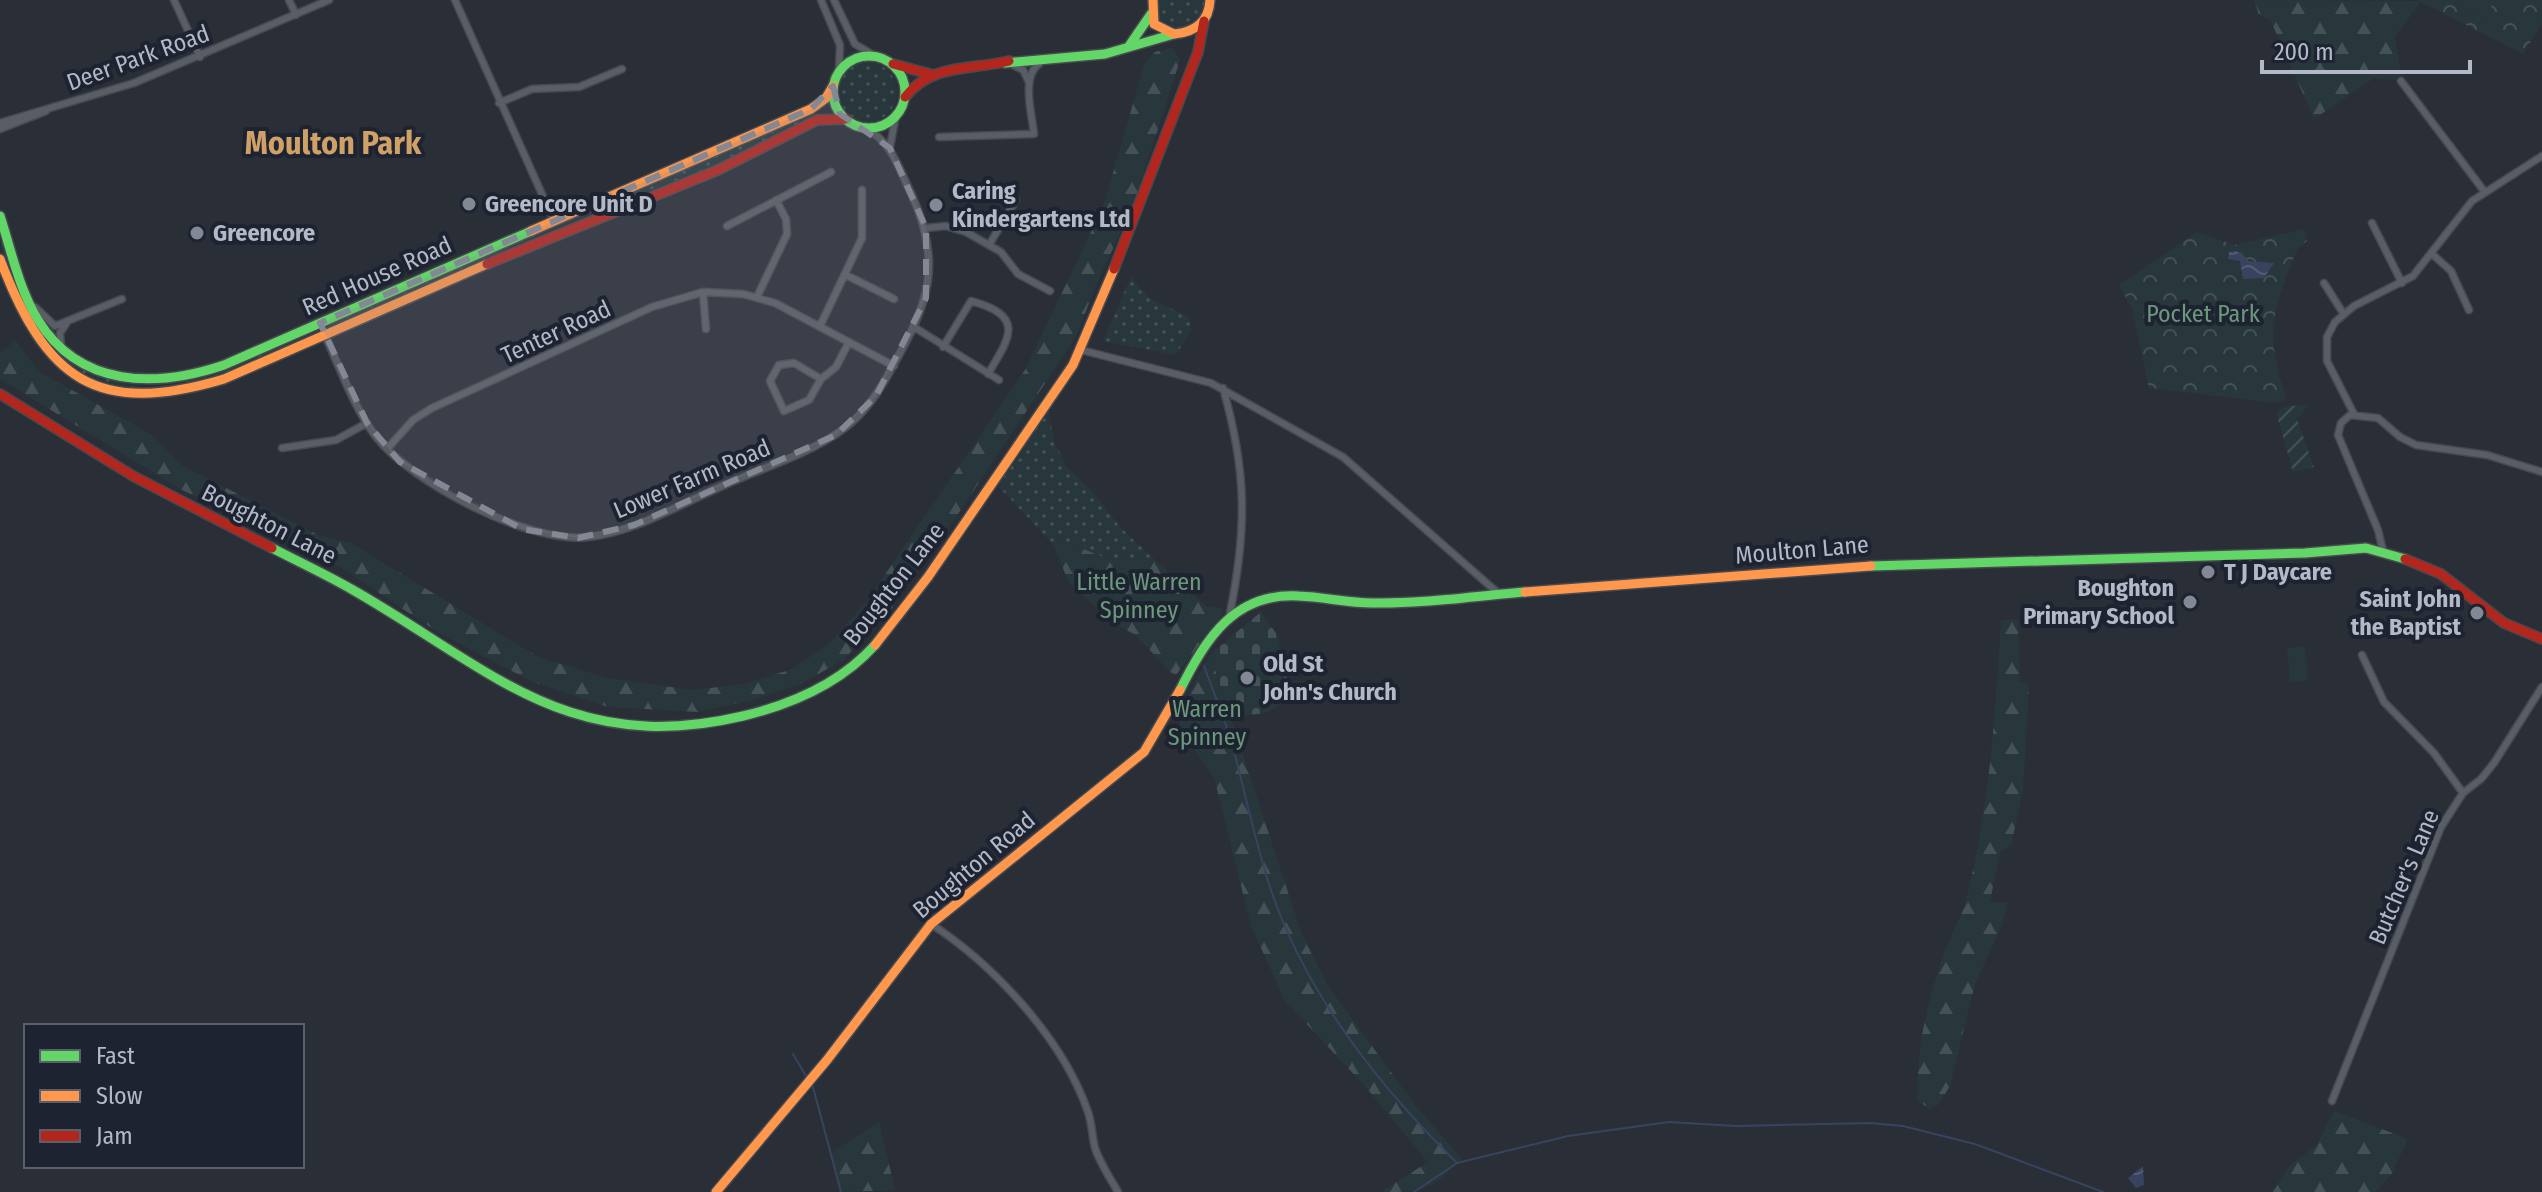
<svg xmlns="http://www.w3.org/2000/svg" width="2542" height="1192" viewBox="0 0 2542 1192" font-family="'Fira Sans Condensed',sans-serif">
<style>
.grass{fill:url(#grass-dots)}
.forest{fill:url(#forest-firs)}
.cemetery{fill:url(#cemetery-stones)}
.park{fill:url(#park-crowns)}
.garden{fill:url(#garden-furrows)}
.pitch{fill:#27373c}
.water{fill:url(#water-waves)}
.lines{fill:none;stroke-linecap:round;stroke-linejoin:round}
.stream{stroke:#38445f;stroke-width:2}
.street-casing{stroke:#46494f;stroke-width:9}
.fast-casing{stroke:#46494f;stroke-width:12}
.slow-casing{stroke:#46494f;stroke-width:12}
.jam-casing{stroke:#46494f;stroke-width:12}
.street{stroke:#595d65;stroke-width:6}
.fast{stroke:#63d668;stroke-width:9}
.slow{stroke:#ff974d;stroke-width:9}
.jam{stroke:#b3261e;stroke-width:9}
.marked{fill:#848895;fill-opacity:0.2;stroke:#848895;stroke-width:6;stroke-dasharray:16 10;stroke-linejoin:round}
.poi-dot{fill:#848895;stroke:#1d2331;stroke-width:3}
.labels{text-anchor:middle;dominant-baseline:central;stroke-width:8;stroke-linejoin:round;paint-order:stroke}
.street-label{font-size:24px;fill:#b4b9c8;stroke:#1d2331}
.poi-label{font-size:24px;font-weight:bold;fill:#b4b9c8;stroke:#1d2331;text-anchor:start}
.park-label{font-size:24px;fill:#6c987b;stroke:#1d2331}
.district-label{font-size:32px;font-weight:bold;fill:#d0a167;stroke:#1d2331}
</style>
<defs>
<pattern id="grass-dots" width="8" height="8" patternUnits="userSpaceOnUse" patternTransform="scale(2)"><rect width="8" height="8" fill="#27373c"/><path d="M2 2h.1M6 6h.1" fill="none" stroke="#445257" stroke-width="1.8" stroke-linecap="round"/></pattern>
<pattern id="forest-firs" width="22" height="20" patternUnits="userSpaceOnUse" patternTransform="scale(2)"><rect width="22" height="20" fill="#27373c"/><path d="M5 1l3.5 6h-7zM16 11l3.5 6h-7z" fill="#445257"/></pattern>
<pattern id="cemetery-stones" width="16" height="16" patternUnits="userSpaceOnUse" patternTransform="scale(2)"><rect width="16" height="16" fill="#27373c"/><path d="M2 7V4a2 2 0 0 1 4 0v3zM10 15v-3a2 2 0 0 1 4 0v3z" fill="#445257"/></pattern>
<pattern id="park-crowns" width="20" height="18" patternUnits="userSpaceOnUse" patternTransform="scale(2)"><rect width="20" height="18" fill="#27373c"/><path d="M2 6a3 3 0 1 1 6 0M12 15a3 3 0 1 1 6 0" fill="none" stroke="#445257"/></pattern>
<pattern id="garden-furrows" width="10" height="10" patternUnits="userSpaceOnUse" patternTransform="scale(2)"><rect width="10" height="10" fill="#27373c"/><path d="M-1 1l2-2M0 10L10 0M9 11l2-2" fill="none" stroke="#445257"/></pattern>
<pattern id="water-waves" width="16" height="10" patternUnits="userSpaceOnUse" patternTransform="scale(2)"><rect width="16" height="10" fill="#38445f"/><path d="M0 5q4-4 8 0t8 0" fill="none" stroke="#525d74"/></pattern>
</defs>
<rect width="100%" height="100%" fill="#2a2e37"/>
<!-- grass -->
<path class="grass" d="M 1160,0 L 1204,0 C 1207,22 1184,29 1165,28 L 1155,15 Z
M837 92a30 30 0 1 1 60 0a30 30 0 1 1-60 0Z
M 811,114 L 812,118 L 730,160 L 569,221 Z
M 0,231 L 34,320 L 94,374 L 114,382 L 148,387 L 180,384 L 312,336 C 218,377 103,440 33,323 C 17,296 0,264 0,231 Z
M 503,248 L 504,252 L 333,327 L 339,320 Z
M 1131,277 L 1149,298 L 1189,317 L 1191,330 L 1176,355 L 1103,341 Z
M 1049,411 L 1053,439 L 1066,466 L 1093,492 L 1120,527 L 1155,560 L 1106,558 L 1061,540 L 1053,544 L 998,486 Z"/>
<!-- forest -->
<path class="forest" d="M 2254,0 L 2421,1 L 2395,37 L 2402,81 L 2374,78 L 2314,119 L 2270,19 L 2259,15 Z
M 1172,48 L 1180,60 L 1133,207 L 1098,280 L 1076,337 L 960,511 L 887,615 L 843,660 L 799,685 L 752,700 L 698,712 L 608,707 L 533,682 L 439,633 L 343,569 L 182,490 L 0,379 L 0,353 L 16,341 L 38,371 L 152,435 L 181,465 L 320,536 L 351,543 L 538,657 L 608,678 L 693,690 L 744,684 L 792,669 L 829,644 L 867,601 L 1025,370 L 1103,207 L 1145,62 L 1155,52 Z
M 1061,540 L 1106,558 L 1155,560 L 1206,606 L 1223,608 L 1221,616 L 1176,675 L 1170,672 L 1136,635 L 1116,625 L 1069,583 L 1053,544 Z
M 2018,619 L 2020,682 L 2029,684 L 2023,789 L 2011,846 L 2000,851 L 1990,902 L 2008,902 L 2002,925 L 1975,984 L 1950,1086 L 1938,1105 L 1930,1109 L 1918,1101 C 1916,1051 1926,1005 1943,957 C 1949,937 1961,920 1966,900 C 1989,810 1996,712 2001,620 Z
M 1210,654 L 1302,935 L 1328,986 L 1415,1105 L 1462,1159 C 1429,1191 1426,1192 1381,1192 L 1428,1162 L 1364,1085 L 1285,1001 L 1251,926 L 1214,777 L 1180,729 L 1181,709 Z
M 2334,1111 L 2408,1139 L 2391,1175 L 2375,1192 L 2273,1192 L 2289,1166 L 2317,1145 Z
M 879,1122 L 895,1190 L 841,1192 L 831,1153 Z"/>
<!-- cemetery -->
<path class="cemetery" d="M 1261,612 L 1278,636 L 1288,686 L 1282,703 L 1266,713 L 1231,717 L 1210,654 Z"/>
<!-- park -->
<path class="park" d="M 2417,0 L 2542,0 L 2542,23 L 2523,54 Z
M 2304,229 L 2307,241 L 2298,248 C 2272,308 2264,336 2287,399 L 2276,403 L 2149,388 L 2132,309 L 2119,285 L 2197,232 L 2235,245 Z"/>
<!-- garden -->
<path class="garden" d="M 2309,405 L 2297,419 L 2314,467 L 2293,472 L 2276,412 L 2288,406 Z"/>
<!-- pitch -->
<path class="pitch" d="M 2447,0 L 2494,0 L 2486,18 Z
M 2305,646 L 2308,681 L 2290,682 L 2287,648 Z"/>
<!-- water -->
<path class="water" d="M 2235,251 L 2242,253 L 2248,261 L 2274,263 L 2264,278 L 2243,279 L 2240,261 L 2228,259 L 2229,252 Z
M 2143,1166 L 2144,1185 L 2136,1188 L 2128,1178 Z"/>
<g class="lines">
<!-- stream -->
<path class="stream" d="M 1204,666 C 1213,691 1223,715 1231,740 C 1245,791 1255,844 1272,893 C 1307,995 1380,1087 1456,1162
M 793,1054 L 806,1076
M 813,1087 L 841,1192
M 1414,1192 L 1457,1163 L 1568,1136 L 1669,1122 L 1736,1126 L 1870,1123 L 1903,1126 L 1975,1144 L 2103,1192"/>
<defs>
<path id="street" d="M 174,0 L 200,57
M 289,0 L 296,15
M 455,0 L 554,221
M 821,0 L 840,45 L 839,72
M 834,0 L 855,44 L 875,56
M 1013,65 L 1023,70 L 1029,82
M 2401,81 L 2484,191
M 499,103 L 532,89 L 579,87 L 622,69
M 0,123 L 134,83 L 329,0
M 0,129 L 46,111
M 939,137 L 1034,134 C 1032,115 1021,76 1039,64
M 890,147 L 896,115
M 2372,223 L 2402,283
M 727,226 L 831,172
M 926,228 L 946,226 L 966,232 L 1001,252 L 1018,274 L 1050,291
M 989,245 L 1016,200
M 2431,253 L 2451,271 L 2469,310
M 846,275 L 894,299
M 2324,283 L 2343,313
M 703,292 L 706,329
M 757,297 L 787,234 L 786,219 L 776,200
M 35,307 L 55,326 L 122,299
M 820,326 L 862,238 L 862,190
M 914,327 L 999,380
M 324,334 C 340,367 353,407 376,437 C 412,483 530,545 589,537 C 636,532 682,503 725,485 C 765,467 810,454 845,428 C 867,411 880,390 893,366 C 929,303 943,264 912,195 C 899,169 892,141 865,128
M 61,346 L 60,333 L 66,324
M 943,347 L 971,301 C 1026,316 1010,337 988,374
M 1081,350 L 1211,383 L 1343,457 L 1498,593
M 821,379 L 794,363 L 779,365 L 770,381 L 784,411 L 809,400 L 821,379 L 836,367 L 849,342
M 1223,388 C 1247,472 1247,529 1230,613
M 2354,414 L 2327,361 L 2327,337 L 2335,322 L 2354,306 L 2413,276 L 2472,201 L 2542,156
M 282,448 L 336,440 L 367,423
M 387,449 L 413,420 L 432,408 L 652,307 L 703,292 L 743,294 L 775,303 L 894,366
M 2383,551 L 2378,530 L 2338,435 L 2341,423 L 2350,415 L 2378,418 L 2400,437 L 2416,445 L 2487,455 L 2542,472
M 2362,655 L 2384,702 L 2434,753 L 2463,793
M 931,924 C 994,965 1063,1039 1088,1112 C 1092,1123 1092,1136 1095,1148 C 1100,1163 1110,1178 1118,1192
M 2332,1101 L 2441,827 L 2463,793 L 2481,779 L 2494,763 L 2542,687"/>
<path id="fast" d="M 1129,46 L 1151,14
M833 92a36 36 0 1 1 72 0a36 36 0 1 1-72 0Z
M 1005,63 L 1105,54 L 1174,34
M 0,216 C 11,250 19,289 38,320 C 80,388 156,388 224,365 L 531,231
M 272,548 C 299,562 327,575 353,590 C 491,669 569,757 743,716 C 793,704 840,684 875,645
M 1871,566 L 2305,553 L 2366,548 L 2405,559
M 1180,690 C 1206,638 1235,592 1299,596 C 1324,597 1348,603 1372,603 C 1423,604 1474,596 1525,592"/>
<path id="slow" d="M 1153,0 L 1154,24 L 1174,34 C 1195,32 1209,22 1210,0
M 531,231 L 811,109 L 826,98 L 833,86
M 0,259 C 46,380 96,417 224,379 L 487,264
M 1525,592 L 1871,566
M 875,645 L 928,577 L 1073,365 L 1114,269
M 716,1192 L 827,1060 L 931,924 L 1144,752 L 1180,690"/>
<path id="jam" d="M 893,64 L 930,74
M 905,97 C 932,63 971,70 1009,61
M 487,264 L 718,170 L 817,120 L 846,119
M 1114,269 L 1198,52 L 1204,21
M 0,394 L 133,476 L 272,548
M 2405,559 L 2441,574 L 2504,623 L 2542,639"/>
</defs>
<!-- street casing -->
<use href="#street" class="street-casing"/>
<!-- fast casing -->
<use href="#fast" class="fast-casing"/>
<!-- slow casing -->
<use href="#slow" class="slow-casing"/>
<!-- jam casing -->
<use href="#jam" class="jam-casing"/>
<!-- street -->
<use href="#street" class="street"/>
<!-- fast -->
<use href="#fast" class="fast"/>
<!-- slow -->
<use href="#slow" class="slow"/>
<!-- jam -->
<use href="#jam" class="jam"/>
</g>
<!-- marked area -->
<path class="marked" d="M 833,86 L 840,114 L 890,148 L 926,228 L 926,298 L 876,396 L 836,435 L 634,525 L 578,538 L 522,529 L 400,462 L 367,423 L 320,323 L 811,109 Z"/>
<!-- markers -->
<g class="poi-dot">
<circle cx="469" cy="204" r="8"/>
<circle cx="936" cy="205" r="8"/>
<circle cx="197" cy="233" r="8"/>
<circle cx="2208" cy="572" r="8"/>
<circle cx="2190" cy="602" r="8"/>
<circle cx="2477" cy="613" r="8"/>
<circle cx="1247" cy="678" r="8"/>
</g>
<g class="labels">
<!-- street labels -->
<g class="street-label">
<text transform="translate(138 58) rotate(-20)">Deer Park Road</text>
<text transform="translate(377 276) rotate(-24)">Red House Road</text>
<text transform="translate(556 332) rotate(-25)">Tenter Road</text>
<text transform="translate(692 479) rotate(-23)">Lower Farm Road</text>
<text transform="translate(269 524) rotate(27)">Boughton Lane</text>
<text transform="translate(1802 550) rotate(-5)">Moulton Lane</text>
<text transform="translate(894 584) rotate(-52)">Boughton Lane</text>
<text transform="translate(974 865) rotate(-40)">Boughton Road</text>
<text transform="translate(2404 877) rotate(-67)">Butcher's Lane</text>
</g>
<!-- poi labels -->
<g class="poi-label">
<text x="952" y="191">Caring<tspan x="952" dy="28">Kindergartens Ltd</tspan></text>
<text x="485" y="204">Greencore Unit D</text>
<text x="213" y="233">Greencore</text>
<text x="2224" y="572">T J Daycare</text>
<text x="2174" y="588" text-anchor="end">Boughton<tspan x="2174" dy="28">Primary School</tspan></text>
<text x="2461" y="599" text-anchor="end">Saint John<tspan x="2461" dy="28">the Baptist</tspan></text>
<text x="1263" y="664">Old St<tspan x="1263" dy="28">John's Church</tspan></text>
</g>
<!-- park labels -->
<g class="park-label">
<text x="2203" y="314">Pocket Park</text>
<text x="1139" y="582">Little Warren<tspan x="1139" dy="28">Spinney</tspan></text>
<text x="1207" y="709">Warren<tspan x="1207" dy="28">Spinney</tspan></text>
</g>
<!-- district labels -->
<g class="district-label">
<text x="333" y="143">Moulton Park</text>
</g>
</g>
<!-- legend -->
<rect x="24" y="1024" width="280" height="144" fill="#1d2331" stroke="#595f6d" stroke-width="2"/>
<rect x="40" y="1050" width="40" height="12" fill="#63d668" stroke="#595f6d" stroke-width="2"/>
<text x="96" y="1064" font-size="24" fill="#b4b9c8">Fast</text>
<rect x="40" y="1090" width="40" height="12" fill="#ff974d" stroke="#595f6d" stroke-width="2"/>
<text x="96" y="1104" font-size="24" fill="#b4b9c8">Slow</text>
<rect x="40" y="1130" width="40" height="12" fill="#b3261e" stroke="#595f6d" stroke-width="2"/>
<text x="96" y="1144" font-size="24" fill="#b4b9c8">Jam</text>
<!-- scale -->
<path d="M2262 60v12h208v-12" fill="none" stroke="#b4b9c8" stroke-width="4"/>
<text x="2274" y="60" font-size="24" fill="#b4b9c8" stroke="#1d2331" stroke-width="6" paint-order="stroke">200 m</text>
</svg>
